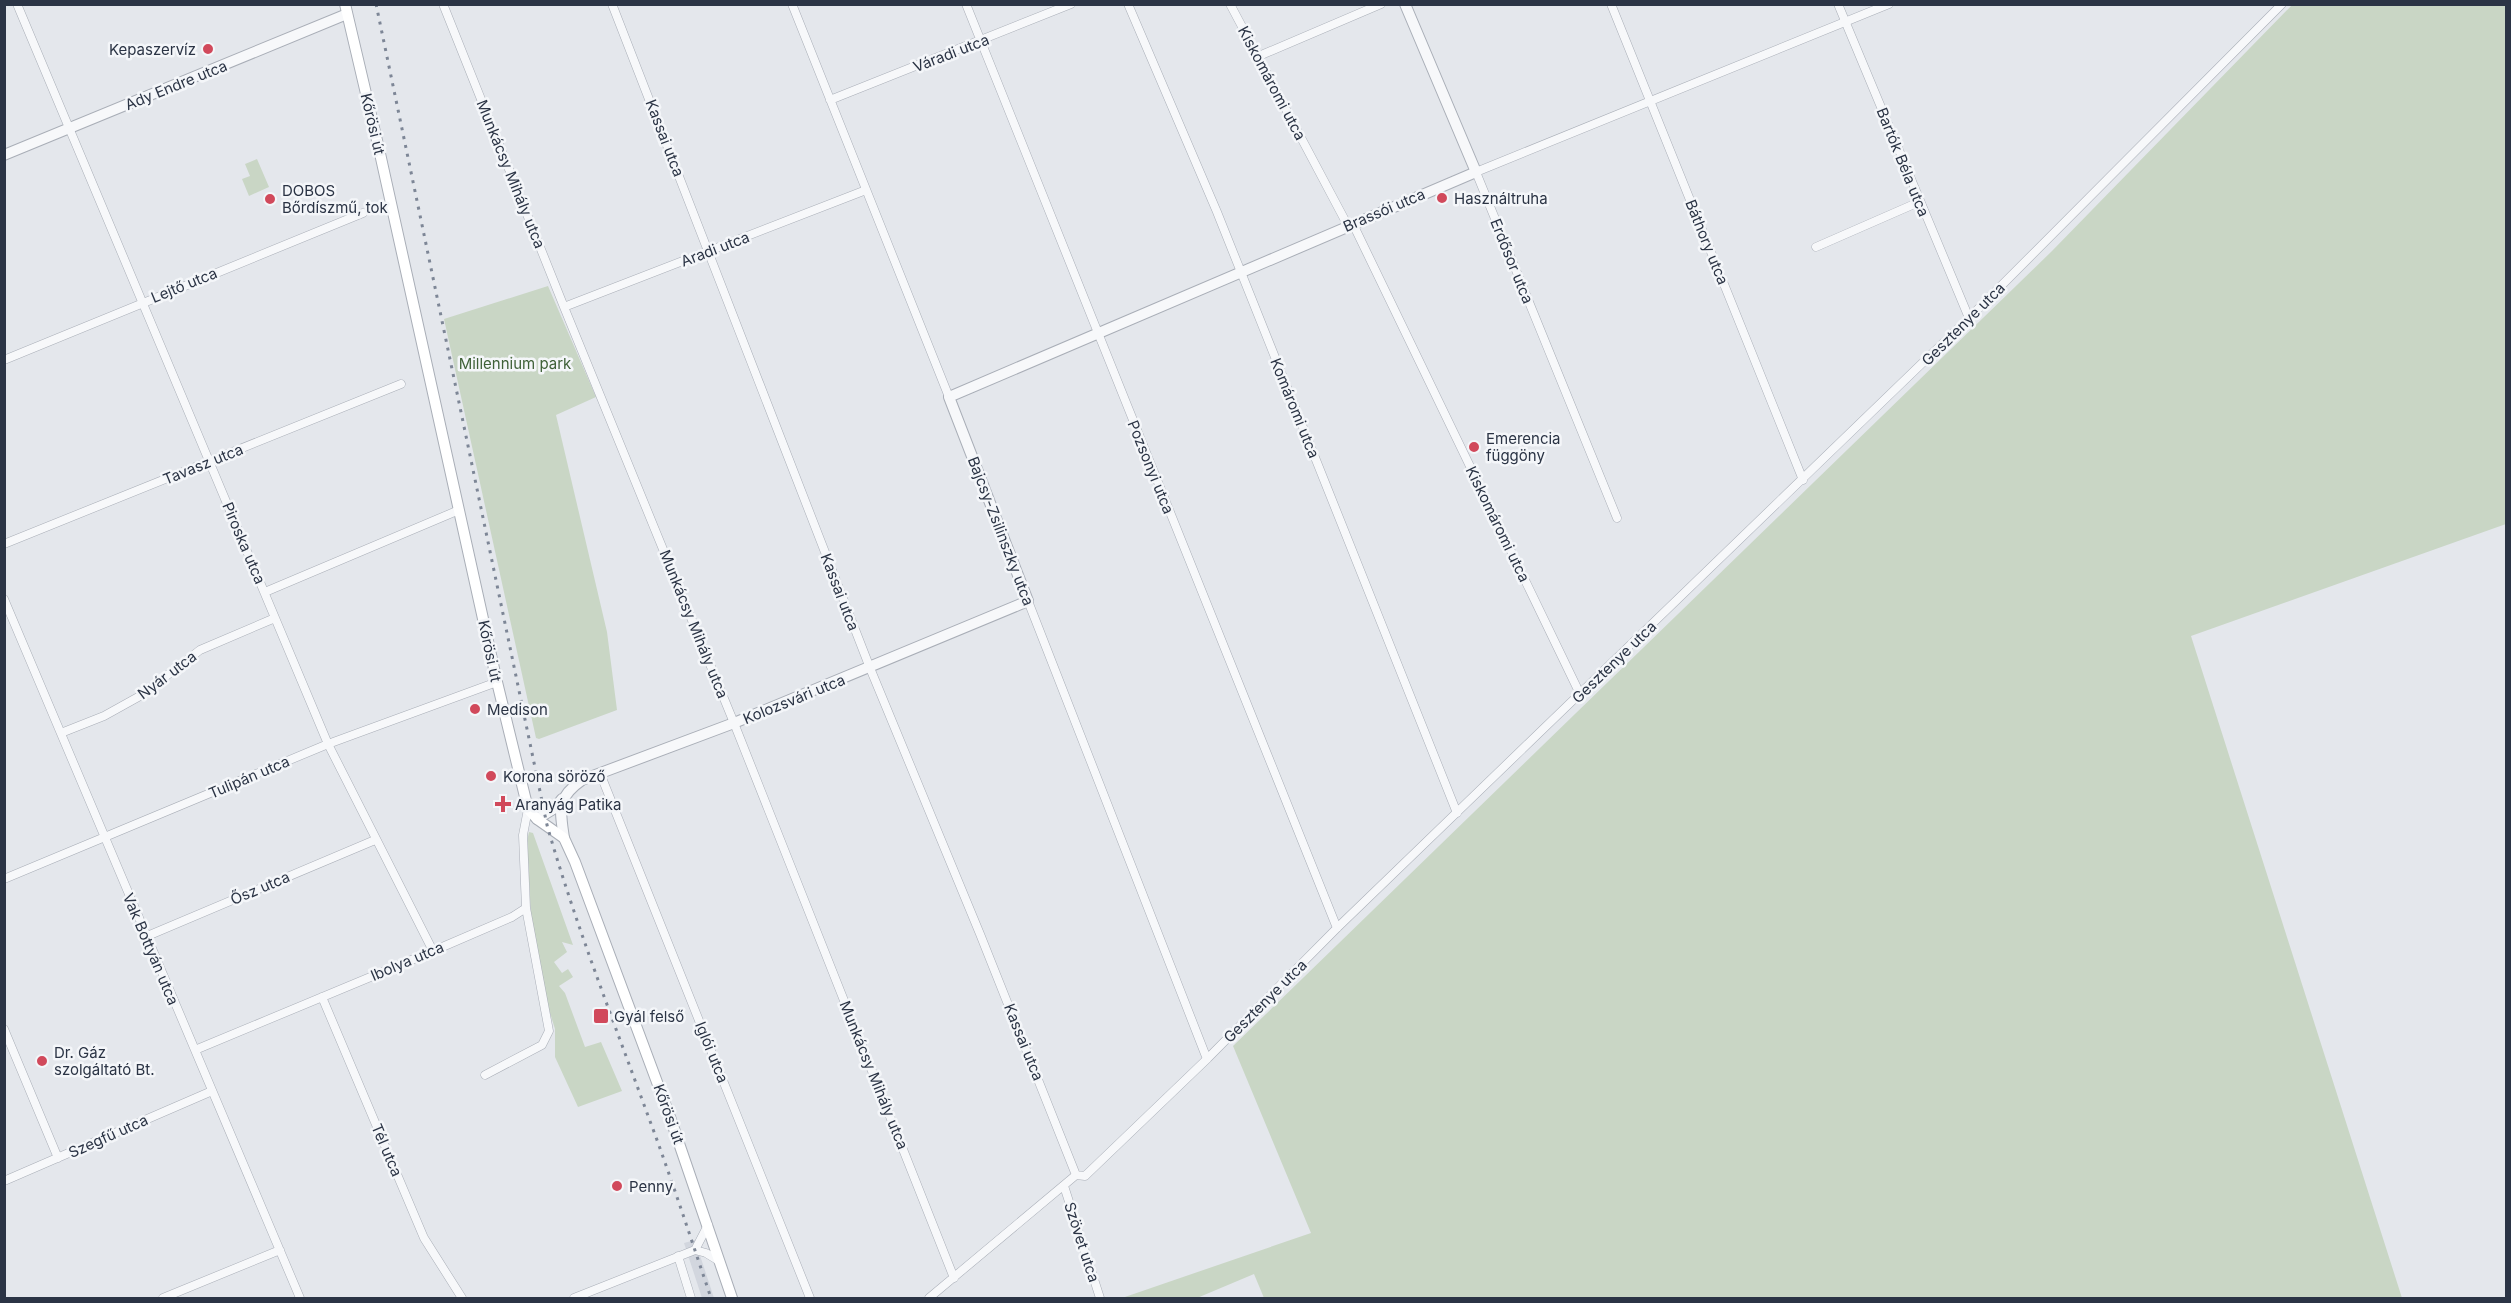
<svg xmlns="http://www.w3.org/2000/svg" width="2511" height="1303" viewBox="0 0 2511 1303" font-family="Inter,sans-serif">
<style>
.built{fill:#d2d6de}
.green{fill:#c9d6c5}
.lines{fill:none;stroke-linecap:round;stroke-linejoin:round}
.minor-casing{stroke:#a9aeb7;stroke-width:9}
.tertiary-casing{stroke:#a9aeb7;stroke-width:12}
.secondary-casing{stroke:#a9aeb7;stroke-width:12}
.minor{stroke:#f7f8fa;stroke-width:8}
.tertiary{stroke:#f7f8fa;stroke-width:10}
.secondary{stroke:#fff;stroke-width:10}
.rail{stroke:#7d8696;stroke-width:3;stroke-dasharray:3 6;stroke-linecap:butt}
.poi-dot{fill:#d1495b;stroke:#f4f6f9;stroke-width:2}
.labels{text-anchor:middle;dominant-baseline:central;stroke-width:5;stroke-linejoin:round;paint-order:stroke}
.poi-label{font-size:15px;fill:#2b3445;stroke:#f4f6f9;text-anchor:start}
.street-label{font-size:15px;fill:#2b3445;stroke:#f4f6f9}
.park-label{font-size:15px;fill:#3f6138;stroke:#f4f6f9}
</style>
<rect width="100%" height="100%" fill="#e4e7ec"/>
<!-- built -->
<path class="built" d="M 695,1240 L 714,1298 L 702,1298 L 684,1243 Z"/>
<!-- green -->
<path class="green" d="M 2292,5 L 2506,5 L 2506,524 L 2191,636 L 2402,1298 L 1264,1298 L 1254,1274 L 1197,1298 L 1122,1298 L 1311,1233 L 1233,1046 L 2052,251 Z
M 257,159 L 269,187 L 249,196 L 242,179 L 250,176 L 245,164 Z
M 548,286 L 596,397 L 556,415 L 607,632 L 617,710 L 539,739 L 536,738 L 444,319 Z
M 529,832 L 533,833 L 573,945 L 562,942 L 567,952 L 554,962 L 562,973 L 568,969 L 573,977 L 559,986 L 565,993 L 585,1047 L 601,1042 L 622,1091 L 578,1107 L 555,1057 L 555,1029 L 546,1000 L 531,916 L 527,841 Z"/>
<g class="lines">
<defs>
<path id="minor" d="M 17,4 L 328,744 L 433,951
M 443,4 L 564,307 L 734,723 L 954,1278
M 612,4 L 870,668 L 980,934 L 1076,1175
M 792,4 L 949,397
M 966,4 L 1337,928
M 1128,4 L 1217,212 L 1457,813
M 1230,4 L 1348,226
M 1611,4 L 1803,480
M 1838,4 L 1969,318
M 1259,56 L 1381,4
M 830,100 L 1071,4
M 1353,224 L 1580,694
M 1816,247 L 1919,202
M 564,307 L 866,190
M 4,360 L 363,213
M 1617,518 L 1476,172 L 1889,4
M 4,544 L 401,384
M 265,592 L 459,510
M 4,599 L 300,1298
M 1028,601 L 1207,1059
M 61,733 L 104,716 L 140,696 L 200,650 L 275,618
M 600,773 L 810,1298
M 4,879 L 328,744 L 497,682
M 145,937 L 375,840
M 322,997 L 424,1238 L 462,1298
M 4,1029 L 58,1158
M 195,1050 L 433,951 L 512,917 L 526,908 L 523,835 L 528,809
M 485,1075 L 542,1045 L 549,1031 L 526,908
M 4,1181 L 212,1091
M 1064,1186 L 1100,1298
M 695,1250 L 708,1225
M 678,1256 L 691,1298
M 163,1298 L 280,1250
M 574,1298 L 695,1250 L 706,1253 L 719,1261
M 929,1298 L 1076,1175 L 1085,1176 L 1207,1059 L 1337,928 L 1969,318 L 2282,4"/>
<path id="tertiary" d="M 4,155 L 347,14
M 537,819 L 555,808 L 562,799
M 564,838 C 560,810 556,798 582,780 L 734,723 L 1028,601 L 949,397 L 1476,172 L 1405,4"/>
<path id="secondary" d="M 345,4 L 379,149 L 497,682 L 528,809 L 537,819 L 564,838 L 575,862 L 670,1117 L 732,1298"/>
</defs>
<!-- minor casing -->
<use href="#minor" class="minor-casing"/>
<!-- tertiary casing -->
<use href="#tertiary" class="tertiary-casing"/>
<!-- secondary casing -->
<use href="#secondary" class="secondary-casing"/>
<!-- minor -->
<use href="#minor" class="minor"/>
<!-- tertiary -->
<use href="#tertiary" class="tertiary"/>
<!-- secondary -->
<use href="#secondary" class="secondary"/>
<!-- rail -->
<path class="rail" d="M 376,4 L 547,825 C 575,923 612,1017 647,1113 C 670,1174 690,1236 711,1298"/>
</g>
<!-- markers -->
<g class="poi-dot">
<circle cx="208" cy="49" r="6"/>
<circle cx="1442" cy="198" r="6"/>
<circle cx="270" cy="199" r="6"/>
<circle cx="1474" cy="447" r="6"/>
<circle cx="475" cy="709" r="6"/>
<circle cx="491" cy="776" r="6"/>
<path d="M500 795h6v6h6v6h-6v6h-6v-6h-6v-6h6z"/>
<rect x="593" y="1008" width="16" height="16" rx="3"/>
<circle cx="42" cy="1061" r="6"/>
<circle cx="617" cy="1186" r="6"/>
</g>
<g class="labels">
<!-- poi labels -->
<g class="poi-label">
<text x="196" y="49" text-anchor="end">Kepaszervíz</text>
<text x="282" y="190">DOBOS<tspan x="282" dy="17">Bőrdíszmű, tok</tspan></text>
<text x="1454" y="198">Használtruha</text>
<text x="1486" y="438">Emerencia<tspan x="1486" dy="17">függöny</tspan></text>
<text x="487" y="709">Medison</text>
<text x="503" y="776">Korona söröző</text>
<text x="515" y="804">Aranyág Patika</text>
<text x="614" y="1016">Gyál felső</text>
<text x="54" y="1052">Dr. Gáz<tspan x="54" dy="17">szolgáltató Bt.</tspan></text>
<text x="629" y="1186">Penny</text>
</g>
<!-- street labels -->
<g class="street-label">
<text transform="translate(951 53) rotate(-21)">Váradi utca</text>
<text transform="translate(1272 83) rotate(62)">Kiskomáromi utca</text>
<text transform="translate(176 85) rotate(-22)">Ady Endre utca</text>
<text transform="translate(373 124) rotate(77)">Kőrösi út</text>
<text transform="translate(665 138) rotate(69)">Kassai utca</text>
<text transform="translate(1903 162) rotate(68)">Bartók Béla utca</text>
<text transform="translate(511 174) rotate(68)">Munkácsy Mihály utca</text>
<text transform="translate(1384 210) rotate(-23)">Brassói utca</text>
<text transform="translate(1707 242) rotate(68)">Báthory utca</text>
<text transform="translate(715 249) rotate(-21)">Aradi utca</text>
<text transform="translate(1512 261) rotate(68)">Erdősor utca</text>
<text transform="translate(184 285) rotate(-22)">Lejtő utca</text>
<text transform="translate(1963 324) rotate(-45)">Gesztenye utca</text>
<text transform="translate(1295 408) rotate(68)">Komáromi utca</text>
<text transform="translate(203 464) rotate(-22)">Tavasz utca</text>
<text transform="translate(1151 467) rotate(68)">Pozsonyi utca</text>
<text transform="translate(1498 524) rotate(64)">Kiskomáromi utca</text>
<text transform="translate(1001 531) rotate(69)">Bajcsy-Zsilinszky utca</text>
<text transform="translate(244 543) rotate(67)">Piroska utca</text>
<text transform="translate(840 592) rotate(69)">Kassai utca</text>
<text transform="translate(694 624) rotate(68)">Munkácsy Mihály utca</text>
<text transform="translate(490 651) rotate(78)">Kőrösi út</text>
<text transform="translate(1614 662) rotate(-44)">Gesztenye utca</text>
<text transform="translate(167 675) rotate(-37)">Nyár utca</text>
<text transform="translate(794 699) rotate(-22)">Kolozsvári utca</text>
<text transform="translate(249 777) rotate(-23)">Tulipán utca</text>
<text transform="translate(260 888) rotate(-23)">Ősz utca</text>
<text transform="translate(151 949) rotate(67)">Vak Bottyán utca</text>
<text transform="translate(407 961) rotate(-23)">Ibolya utca</text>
<text transform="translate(1265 1001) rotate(-45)">Gesztenye utca</text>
<text transform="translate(1024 1042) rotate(68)">Kassai utca</text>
<text transform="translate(712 1052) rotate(68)">Iglói utca</text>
<text transform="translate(874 1075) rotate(68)">Munkácsy Mihály utca</text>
<text transform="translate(669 1114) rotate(70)">Kőrösi út</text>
<text transform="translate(108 1136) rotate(-24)">Szegfű utca</text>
<text transform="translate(387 1150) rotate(67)">Tél utca</text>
<text transform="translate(1082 1242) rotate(72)">Szövet utca</text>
</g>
<!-- park labels -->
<g class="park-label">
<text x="515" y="363">Millennium park</text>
</g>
</g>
<!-- border -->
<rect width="2511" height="1303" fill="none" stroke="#2b3445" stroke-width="12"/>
</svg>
